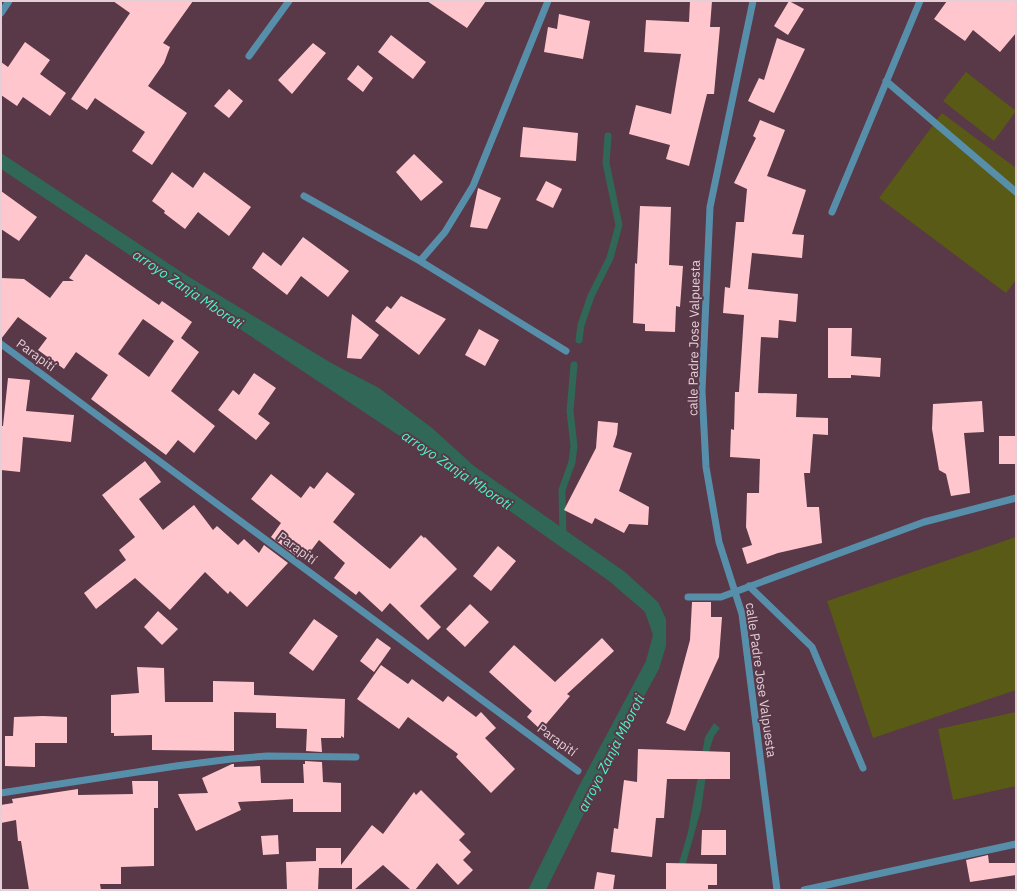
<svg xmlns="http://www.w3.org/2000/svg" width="1017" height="891" viewBox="0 0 1017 891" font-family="'IBM Plex Sans',sans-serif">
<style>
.green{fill:#585a15}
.water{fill:#306756}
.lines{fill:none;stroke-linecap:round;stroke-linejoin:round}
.stream{stroke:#306756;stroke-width:7}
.building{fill:#ffc7cd;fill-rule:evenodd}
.minor{stroke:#578fab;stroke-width:7}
.labels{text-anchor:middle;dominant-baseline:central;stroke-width:4;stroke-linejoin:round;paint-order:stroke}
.street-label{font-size:13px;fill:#e4cfd7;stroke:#593847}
.water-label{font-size:14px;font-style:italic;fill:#49f6c8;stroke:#593847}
</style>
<rect width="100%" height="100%" fill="#593847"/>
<!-- green -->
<path class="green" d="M 966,72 L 1016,111 L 994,141 L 943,101 Z
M 942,113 L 1016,168 L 1016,280 L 1006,293 L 879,198 Z
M 1016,537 L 1016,690 L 873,738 L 827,601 Z
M 1016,712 L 1016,786 L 953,800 L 938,729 Z"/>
<!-- water -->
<path class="water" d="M 1,153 L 186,275 L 333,364 L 379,388 L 432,428 L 474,466 L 625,572 L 658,602 L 666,619 L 666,646 L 659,669 L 621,739 L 546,890 L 528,890 L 577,790 L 646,661 L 653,635 L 645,612 L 609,581 L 470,483 L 1,169 Z
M 714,723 L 720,728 L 714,736 L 710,748 L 701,810 L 684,870 L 671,890 L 688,832 L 705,737 Z"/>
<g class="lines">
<!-- stream -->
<path class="stream" d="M 579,340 L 581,325 L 591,296 L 610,258 L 619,225 L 606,163 L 608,136
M 563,537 L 562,490 L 572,462 L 574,446 L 570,411 L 574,365"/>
</g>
<!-- building -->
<path class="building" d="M 113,1 L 193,1 L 163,43 L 170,47 L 164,63 L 148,86 L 187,113 L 152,165 L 132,151 L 145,132 L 95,98 L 87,110 L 71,99 L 130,13 Z
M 427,1 L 486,1 L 467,28 Z
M 690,1 L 712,1 L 710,27 L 720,27 L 714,94 L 707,94 L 689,166 L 666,159 L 670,145 L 629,134 L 636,105 L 671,114 L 681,54 L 644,52 L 646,20 L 689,22 Z
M 789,1 L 804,9 L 788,35 L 774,26 Z
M 947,1 L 1016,1 L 1016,33 L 1000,52 L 973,30 L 965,41 L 934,19 Z
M 559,14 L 590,21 L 583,59 L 544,52 L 548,27 L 557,29 Z
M 391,35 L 426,62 L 413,79 L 378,52 Z
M 777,38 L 805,49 L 774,113 L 748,101 L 759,78 L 764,80 Z
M 25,42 L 50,60 L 40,74 L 66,93 L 50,116 L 23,97 L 17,106 L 1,95 L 1,62 L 8,67 Z
M 313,43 L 326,53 L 292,94 L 278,80 Z
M 358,65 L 373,78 L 363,92 L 347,79 Z
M 229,89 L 243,101 L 229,118 L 214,106 Z
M 760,120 L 785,130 L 767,176 L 806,190 L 792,234 L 804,235 L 802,258 L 752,253 L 748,289 L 798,294 L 796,322 L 779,320 L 778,338 L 761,337 L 758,393 L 797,394 L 796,417 L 828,418 L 828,435 L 813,434 L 810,473 L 804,473 L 807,507 L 819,507 L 822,543 L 778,553 L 747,564 L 742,548 L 752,545 L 746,527 L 747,493 L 759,493 L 760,459 L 730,457 L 731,429 L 734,430 L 735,392 L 739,392 L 744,315 L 723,313 L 725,287 L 730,288 L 736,222 L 744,222 L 747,189 L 734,183 L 756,138 L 753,136 Z
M 523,127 L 578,133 L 576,161 L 520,157 Z
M 414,154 L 443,182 L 421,201 L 396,172 Z
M 172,172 L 193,188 L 204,172 L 251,207 L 229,236 L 198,212 L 185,229 L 164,213 L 165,211 L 152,201 Z
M 546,181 L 562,189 L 553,208 L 536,200 Z
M 478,188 L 501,198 L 487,229 L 470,227 Z
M 1,191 L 37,217 L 19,241 L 1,229 Z
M 640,206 L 671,207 L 669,265 L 683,266 L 680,307 L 676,306 L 675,332 L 645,331 L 645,324 L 633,323 L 635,263 L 637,264 Z
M 303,237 L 349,271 L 328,297 L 301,276 L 287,295 L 252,268 L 263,252 L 281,266 Z
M 86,254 L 159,305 L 162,301 L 192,322 L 181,338 L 199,352 L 171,391 L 215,426 L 194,453 L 178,440 L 166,455 L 91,399 L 108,375 L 76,352 L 64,369 L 38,350 L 47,338 L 18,317 L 1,339 L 1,278 L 24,279 L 50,298 L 63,281 L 74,281 L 69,278 ZM 143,319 L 174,341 L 149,377 L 118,354 Z
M 401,296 L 446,319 L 419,355 L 375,321 L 387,306 L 391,309 Z
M 352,314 L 379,335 L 361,359 L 347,358 Z
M 828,328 L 852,328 L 851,356 L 881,358 L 880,377 L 851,375 L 851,378 L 828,378 Z
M 479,329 L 499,340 L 485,366 L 465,355 Z
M 254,373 L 276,388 L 258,414 L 270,423 L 256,440 L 218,410 L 233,390 L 239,395 Z
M 8,378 L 30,380 L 26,411 L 74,415 L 71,442 L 23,437 L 20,472 L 1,470 L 1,426 L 3,426 Z
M 982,401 L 984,432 L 964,433 L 970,493 L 951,496 L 946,474 L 939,470 L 932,429 L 933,404 Z
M 598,421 L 618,423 L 617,434 L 613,447 L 632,453 L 619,491 L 649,507 L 648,525 L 629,524 L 624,533 L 595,518 L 592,524 L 564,510 L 596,448 Z
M 999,436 L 1016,436 L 1016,464 L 999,464 Z
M 145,461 L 161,482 L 139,499 L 163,530 L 194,505 L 213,530 L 217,526 L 238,545 L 244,539 L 259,553 L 264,545 L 288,563 L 247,607 L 230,591 L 228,594 L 205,572 L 170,610 L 135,578 L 96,609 L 84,593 L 126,560 L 119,550 L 135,537 L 102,495 Z
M 327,472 L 355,494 L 333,522 L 390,569 L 421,535 L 424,538 L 425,537 L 457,569 L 420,606 L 441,627 L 428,640 L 390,603 L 382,612 L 359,591 L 356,595 L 334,578 L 345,563 L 319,540 L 304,560 L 296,554 L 295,555 L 271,537 L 281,523 L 251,499 L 271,474 L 301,498 L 310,486 L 314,489 Z
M 498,546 L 516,561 L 491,591 L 473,576 Z
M 692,602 L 711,602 L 711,617 L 722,617 L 719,657 L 685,731 L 666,723 L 670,714 L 690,640 Z
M 470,604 L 489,622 L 465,647 L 446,629 Z
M 158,611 L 178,629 L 162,645 L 144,627 Z
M 314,619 L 338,636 L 313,671 L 289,653 Z
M 377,638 L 391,648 L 374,672 L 360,661 Z
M 602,638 L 614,651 L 567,694 L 570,696 L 541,730 L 527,717 L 532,711 L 489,672 L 514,645 L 555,682 Z
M 381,665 L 408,684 L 412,679 L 443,702 L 448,696 L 476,717 L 481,712 L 496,728 L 485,738 L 515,769 L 491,793 L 456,757 L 458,754 L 408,717 L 399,729 L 357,699 Z
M 137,667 L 164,668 L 165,702 L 213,702 L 213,681 L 254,682 L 254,695 L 345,699 L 344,738 L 341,736 L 341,738 L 321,738 L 322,752 L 306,751 L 307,729 L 276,728 L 276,713 L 234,712 L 234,751 L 152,750 L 152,735 L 114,736 L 114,733 L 111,733 L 111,695 L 139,693 Z
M 43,716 L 67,717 L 67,743 L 35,743 L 35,767 L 5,766 L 5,736 L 13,736 L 14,717 Z
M 638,749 L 730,752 L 730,779 L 667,779 L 664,818 L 656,818 L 652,857 L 611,852 L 614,828 L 618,829 L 624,780 L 637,782 Z
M 305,761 L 322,762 L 323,782 L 341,783 L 341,812 L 293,812 L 293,799 L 238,802 L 241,810 L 196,831 L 178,794 L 208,793 L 202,778 L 232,764 L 234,764 L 234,767 L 260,766 L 261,783 L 304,783 L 303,764 L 305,764 Z
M 132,781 L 158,781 L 158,808 L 154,808 L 154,866 L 121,867 L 121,884 L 100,884 L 101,890 L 29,890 L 21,841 L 18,841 L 16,820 L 1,823 L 1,805 L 13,803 L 12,799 L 78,789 L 78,795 L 133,794 Z
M 421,790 L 465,834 L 459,840 L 471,852 L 463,860 L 473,870 L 458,885 L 437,863 L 415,890 L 411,890 L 383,865 L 354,890 L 352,890 L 352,868 L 319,868 L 318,890 L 287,890 L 286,862 L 316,861 L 316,848 L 341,848 L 341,865 L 372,825 L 383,834 L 414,792 L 416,795 Z
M 702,830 L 726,830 L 726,855 L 701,855 Z
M 278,835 L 279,854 L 263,855 L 261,836 Z
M 988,855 L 989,863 L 1016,863 L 1016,875 L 970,882 L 966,860 Z
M 666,863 L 717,864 L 717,885 L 708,885 L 708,890 L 666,890 Z
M 597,872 L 615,875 L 613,890 L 594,890 Z"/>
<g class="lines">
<!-- minor -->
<path class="minor" d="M 753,1 L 710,207 L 702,391 L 706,467 L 719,542 L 742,614 L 777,890
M 1,13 L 9,1
M 249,56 L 289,1
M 886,81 L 1016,192
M 304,196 L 420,261 L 566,351
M 832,212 L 920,1
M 420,261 L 445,232 L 473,186 L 548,1
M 1,344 L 578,771
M 749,586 L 812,647 L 863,768
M 688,597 L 721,597 L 924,522 L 1016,498
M 1,793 L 176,766 L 231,759 L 267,756 L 356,757
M 804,890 L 1016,844"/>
</g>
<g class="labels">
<!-- street labels -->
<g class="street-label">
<text transform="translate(694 338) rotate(-89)">calle Padre Jose Valpuesta</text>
<text transform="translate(36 355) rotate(36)">Parapití</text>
<text transform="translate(297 548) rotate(36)">Parapití</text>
<text transform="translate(761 680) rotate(82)">calle Padre Jose Valpuesta</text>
<text transform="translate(557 740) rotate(36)">Parapití</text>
</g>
<!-- water labels -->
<g class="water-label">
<text transform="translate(188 289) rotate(34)">arroyo Zanja Mboroti</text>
<text transform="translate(457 470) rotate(34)">arroyo Zanja Mboroti</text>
<text transform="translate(611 753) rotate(-63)">arroyo Zanja Mboroti</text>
</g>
</g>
<!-- border -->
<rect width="1017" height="891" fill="none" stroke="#e4cfd7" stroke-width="4"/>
</svg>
